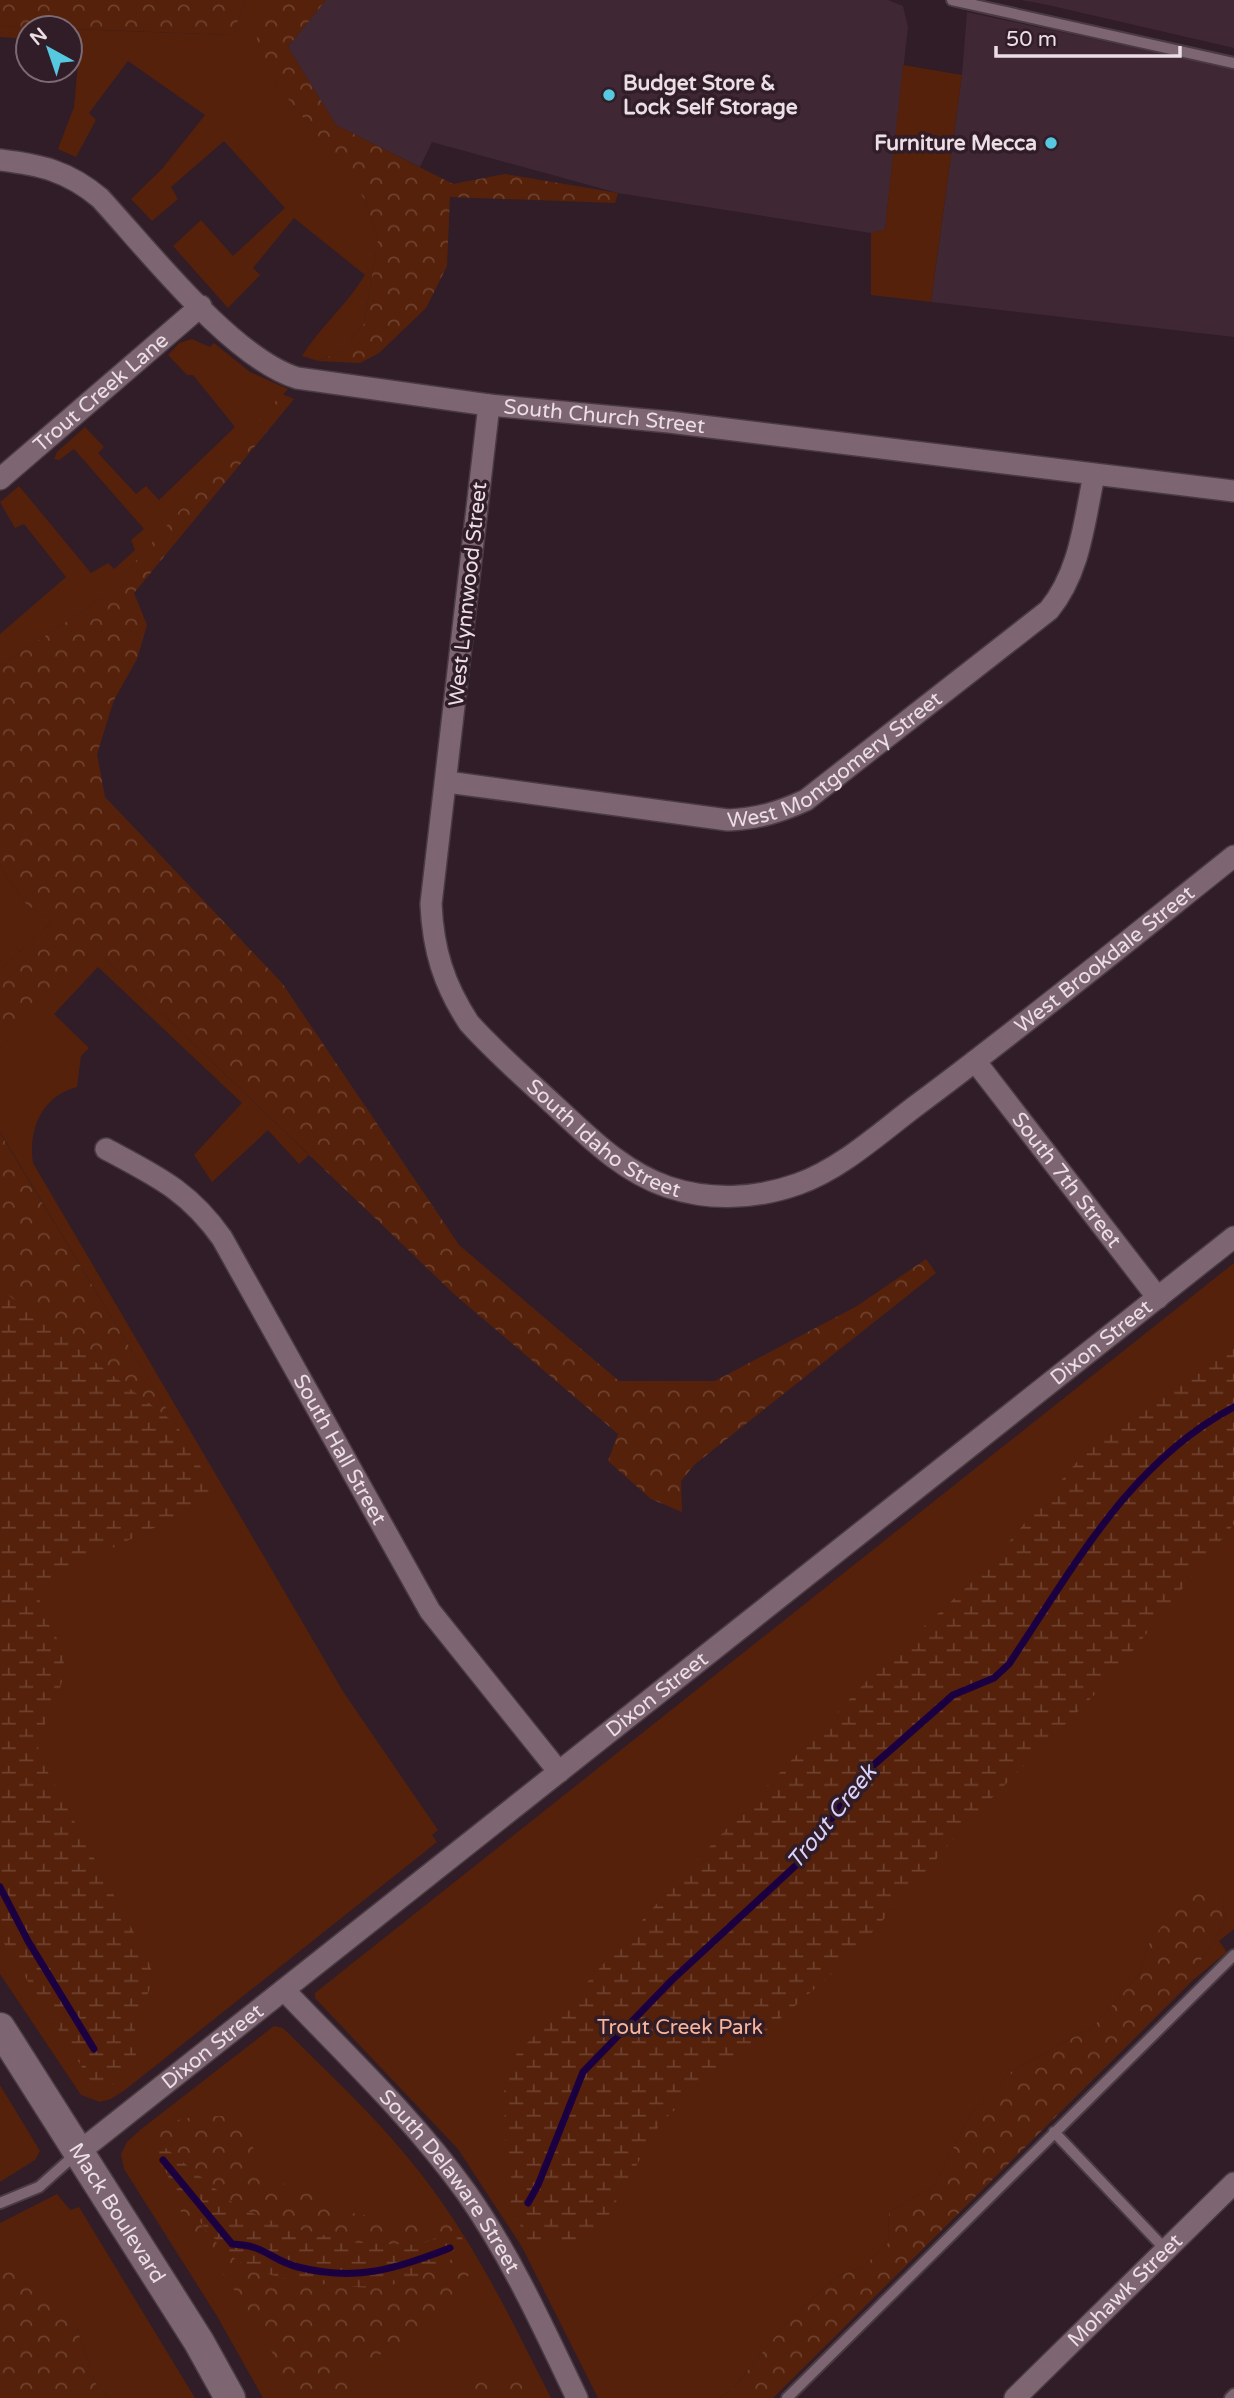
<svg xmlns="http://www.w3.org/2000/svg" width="1234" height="2398" viewBox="0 0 1234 2398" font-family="'Varela Round',sans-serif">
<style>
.built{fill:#402734}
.green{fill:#55210b}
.forest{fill:url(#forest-crowns)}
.wetland{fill:url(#wetland-marsh)}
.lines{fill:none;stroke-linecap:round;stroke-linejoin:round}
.stream{stroke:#1b0041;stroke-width:7}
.service-casing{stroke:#4a3b43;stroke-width:14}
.minor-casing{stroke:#4a3b43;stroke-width:24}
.secondary-casing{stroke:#4a3b43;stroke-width:33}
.service{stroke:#7d6671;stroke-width:10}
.minor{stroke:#7d6671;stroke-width:21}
.secondary{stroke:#7d6671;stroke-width:30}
.poi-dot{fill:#56c9e1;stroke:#301d27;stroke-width:2.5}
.labels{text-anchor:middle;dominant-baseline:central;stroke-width:7;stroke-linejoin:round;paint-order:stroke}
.poi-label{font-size:21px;font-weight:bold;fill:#ecdee5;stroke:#301d27;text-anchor:start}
.street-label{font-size:21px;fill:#ecdee5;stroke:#301d27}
.park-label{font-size:21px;fill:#f8b59c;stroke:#301d27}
.water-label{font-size:23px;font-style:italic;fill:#dad2fc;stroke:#301d27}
</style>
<defs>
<pattern id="forest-crowns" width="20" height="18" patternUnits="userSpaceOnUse" patternTransform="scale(1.75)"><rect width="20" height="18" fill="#55210b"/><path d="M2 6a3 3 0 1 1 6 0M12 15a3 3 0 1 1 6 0" fill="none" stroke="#6e412e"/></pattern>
<pattern id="wetland-marsh" width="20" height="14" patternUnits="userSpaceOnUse" patternTransform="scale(1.75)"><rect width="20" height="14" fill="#55210b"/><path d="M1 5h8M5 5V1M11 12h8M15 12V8" fill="none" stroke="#6e412e"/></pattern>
</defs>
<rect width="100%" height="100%" fill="#301d27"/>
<!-- built -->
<path class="built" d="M 326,0 L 888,0 L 903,6 L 908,27 L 885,230 L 871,233 L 618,193 L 432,142 L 420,167 L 336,125 L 288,47 Z
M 1021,0 L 1234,0 L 1234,48 L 1048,5 Z
M 967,12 L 1234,69 L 1234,337 L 931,302 L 962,75 Z"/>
<!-- green -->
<path class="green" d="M 245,0 L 269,0 L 257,41 L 276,84 L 342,164 L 365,200 L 378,240 L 364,324 L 342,351 L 318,361 L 302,356 C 321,326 345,307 365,275 L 294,218 L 253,268 L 260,275 L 228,308 L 173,246 L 201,220 L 233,256 L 285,208 L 224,141 L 171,187 L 178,199 L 152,221 L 131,199 L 162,169 L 205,115 L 128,61 L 89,113 L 96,120 L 76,157 L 58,149 L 74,107 L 80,43 L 70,42 L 70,29 L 233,35 Z
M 0,26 L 52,28 L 28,28 L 28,39 L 0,37 Z
M 903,65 L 962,75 L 931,302 L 871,295 L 871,233 L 885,229 Z
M 192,339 L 210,347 L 214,343 L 250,372 L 288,389 L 105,596 L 0,666 L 0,634 L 66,577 L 24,524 L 15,528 L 0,502 L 19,486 L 91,573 L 108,563 L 114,569 L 135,550 L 131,540 L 144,529 L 74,449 L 59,460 L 54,459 L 57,452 L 85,427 L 104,447 L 98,453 L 136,494 L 146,486 L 159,500 L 235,427 L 193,375 L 187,375 L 168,355 L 179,343 Z
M 0,866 L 26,904 L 52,922 L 0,970 Z
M 96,950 L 309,1155 L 299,1164 L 268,1130 L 212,1182 L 194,1155 L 242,1103 L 98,967 L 54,1014 L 89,1048 L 81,1056 L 77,1087 C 42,1096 28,1129 33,1163 L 344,1693 L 438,1830 L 432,1835 L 437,1842 L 125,2090 L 111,2099 L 100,2102 L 81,2095 L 0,1974 L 0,1281 L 174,1421 L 0,1132 L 0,1047 Z
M 1234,1263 L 1234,1929 L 1219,1941 L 1227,1952 L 1193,1980 L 1193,1972 L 1226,1921 L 1222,1899 L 1149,1944 L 1138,1976 L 1094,2026 L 1012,2071 L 970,2115 L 934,2186 L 889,2212 L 888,2243 L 864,2266 L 836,2277 L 789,2320 L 735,2386 L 720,2398 L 598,2398 L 522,2247 L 458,2149 L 315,1998 L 315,1993 Z
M 274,2026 L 283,2028 C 326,2071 371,2112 409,2159 C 469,2231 509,2315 551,2398 L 263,2398 L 217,2316 L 124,2169 L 121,2154 L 127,2142 L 140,2130 Z
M 0,2085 L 40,2151 L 35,2160 L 0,2182 Z
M 57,2194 L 70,2210 L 79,2207 L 195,2398 L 109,2398 L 96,2384 L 75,2323 L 0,2266 L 0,2223 Z"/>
<!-- forest -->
<path class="forest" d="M 0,0 L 245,0 L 233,35 L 0,26 Z
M 269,0 L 326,0 L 288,47 L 336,125 L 453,184 L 505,174 L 618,193 L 615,203 L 450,197 L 447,266 L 426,308 L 379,353 L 360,363 L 318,361 L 342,351 L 364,324 L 378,240 L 365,200 L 341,164 L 276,84 L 256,41 Z
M 282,394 L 294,399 L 134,593 L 147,625 L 137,659 L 114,700 L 97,754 L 105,797 L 282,983 L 459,1245 L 619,1381 L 715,1381 L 857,1306 L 926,1259 L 936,1273 L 694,1465 L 681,1481 L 682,1512 L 651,1499 L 608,1461 L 618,1434 L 454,1294 L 97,951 L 0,1047 L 0,970 L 52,922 L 26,904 L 0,866 L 0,666 L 105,596 Z
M 0,1133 L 176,1424 L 0,1289 Z
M 1205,1888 L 1222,1899 L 1226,1921 L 1193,1972 L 1193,1980 L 773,2398 L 720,2398 L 735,2386 L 789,2320 L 836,2277 L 864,2266 L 888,2243 L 889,2212 L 934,2186 L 970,2115 L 1012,2071 L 1094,2026 L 1138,1976 L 1149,1944 L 1179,1902 Z
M 199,2116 L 232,2116 L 256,2152 L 248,2173 L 298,2188 L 346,2212 L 400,2221 L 430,2215 L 457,2229 L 419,2245 L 357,2243 L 288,2227 L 239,2208 L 157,2141 L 162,2123 Z
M 160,2162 C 179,2195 207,2241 240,2262 C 270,2281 345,2292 380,2287 C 408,2284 445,2263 469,2250 L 472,2270 L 447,2309 L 399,2345 L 349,2370 L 362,2398 L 288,2398 L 272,2352 L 240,2298 L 185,2221 Z
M 0,2266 L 29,2275 L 75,2323 L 96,2384 L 109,2398 L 0,2398 Z
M 485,2376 L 518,2382 L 539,2398 L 443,2398 Z"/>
<!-- wetland -->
<path class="wetland" d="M 0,1289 L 176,1424 L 218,1497 L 50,1578 C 23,1611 58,1624 63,1656 C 69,1694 39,1718 38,1754 L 146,1955 L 154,1977 L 135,2028 L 136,2062 L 111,2087 L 95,2088 L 0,1937 Z
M 1234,1342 L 1234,1524 L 1111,1678 L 971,1819 L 849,1959 L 661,2122 L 604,2223 L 572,2242 L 529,2242 L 509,2205 L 514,2195 L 505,2137 L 504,2082 L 517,2053 L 575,1996 L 677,1881 L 879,1668 L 984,1571 L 1087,1450 L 1207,1357 Z
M 157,2141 L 239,2208 L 288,2227 L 357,2243 L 419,2245 L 457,2229 L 469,2250 C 445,2263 408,2284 380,2287 C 367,2289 351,2286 337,2285 C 271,2282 237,2269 195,2216 C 177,2192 160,2171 157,2141 Z"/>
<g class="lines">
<!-- stream -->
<path class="stream" d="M 0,1887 L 28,1941 L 94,2049
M 163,2160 L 232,2244 C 266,2245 270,2260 298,2267 C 356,2282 396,2269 450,2248
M 528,2203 L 538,2185 L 583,2072 L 672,1980 L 806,1856 L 860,1777 L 953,1695 L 994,1678 L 1009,1664 C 1072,1570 1129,1462 1234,1407"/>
<defs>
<path id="service" d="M 952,0 L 1234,63
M 1054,2132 L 1165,2249
M 0,2203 L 39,2187 L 76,2154
M 787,2398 L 1234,1955
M 1230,2398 L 1234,2394"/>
<g id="minor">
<path id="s1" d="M 0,160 C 41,165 68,171 100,198 C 148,250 232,358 297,378 L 489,405 L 669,422 L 1234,491"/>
<path id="s2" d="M 489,405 L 431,904 C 433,950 444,985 469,1023 C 495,1052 524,1077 553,1104 C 588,1136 621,1171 668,1187 C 710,1201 756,1199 798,1184 C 843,1168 883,1130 921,1102 C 1027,1023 1130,939 1234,856"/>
<path id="s3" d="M 0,479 L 201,306"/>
<path id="s4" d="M 447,782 L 728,820 C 757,819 780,812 806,800 L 1049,610 C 1080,572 1084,523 1094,475"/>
<path id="s5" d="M 975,1061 L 1158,1298"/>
<path id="s6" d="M 106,1149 C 156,1176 188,1190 222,1238 L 430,1611 L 559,1772"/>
<path id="s7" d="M 284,1990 C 346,2055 413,2118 466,2192 C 511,2256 543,2327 577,2398"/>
<path id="s8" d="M 79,2152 L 1234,1237"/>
<path id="s9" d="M 1015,2398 L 1234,2183"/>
</g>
<g id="secondary">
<path id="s10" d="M 0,2028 L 199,2342 L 230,2398"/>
</g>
</defs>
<!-- service casing -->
<use href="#service" class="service-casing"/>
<!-- minor casing -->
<use href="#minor" class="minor-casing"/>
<!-- secondary casing -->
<use href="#secondary" class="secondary-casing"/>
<!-- service -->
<use href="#service" class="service"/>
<!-- minor -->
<use href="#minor" class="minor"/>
<!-- secondary -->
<use href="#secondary" class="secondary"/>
</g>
<!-- markers -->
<g class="poi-dot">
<circle cx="609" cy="95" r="7"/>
<circle cx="1051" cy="143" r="7"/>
</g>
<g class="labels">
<!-- poi labels -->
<g class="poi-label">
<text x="623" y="83">Budget Store &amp;<tspan x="623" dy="24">Lock Self Storage</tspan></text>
<text x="1037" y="143" text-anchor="end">Furniture Mecca</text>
</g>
<!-- street labels -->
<g class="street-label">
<text stroke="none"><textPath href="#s3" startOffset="133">Trout Creek Lane</textPath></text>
<text stroke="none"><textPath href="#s1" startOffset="688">South Church Street</textPath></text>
<text transform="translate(468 594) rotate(-84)">West Lynnwood Street</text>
<text stroke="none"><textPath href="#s4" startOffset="408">West Montgomery Street</textPath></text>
<text stroke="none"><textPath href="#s2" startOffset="1402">West Brookdale Street</textPath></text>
<text stroke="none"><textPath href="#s2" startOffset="808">South Idaho Street</textPath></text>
<text stroke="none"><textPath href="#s5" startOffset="150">South 7th Street</textPath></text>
<text stroke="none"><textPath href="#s8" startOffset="1304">Dixon Street</textPath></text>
<text stroke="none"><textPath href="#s6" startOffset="390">South Hall Street</textPath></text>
<text stroke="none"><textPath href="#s8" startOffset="737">Dixon Street</textPath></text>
<text stroke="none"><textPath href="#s8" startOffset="170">Dixon Street</textPath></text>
<text stroke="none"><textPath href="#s7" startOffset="254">South Delaware Street</textPath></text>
<text stroke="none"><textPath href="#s10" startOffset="219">Mack Boulevard</textPath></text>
<text stroke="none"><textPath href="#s9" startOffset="154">Mohawk Street</textPath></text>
</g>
<!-- park labels -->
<g class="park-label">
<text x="680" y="2027">Trout Creek Park</text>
</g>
<!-- water labels -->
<g class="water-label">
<text transform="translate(832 1817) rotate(-51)">Trout Creek</text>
</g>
</g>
<!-- north arrow -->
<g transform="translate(49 49) rotate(320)"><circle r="33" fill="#301d27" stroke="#7b6a73" stroke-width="2"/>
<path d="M0-5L12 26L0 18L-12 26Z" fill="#56c9e1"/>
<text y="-10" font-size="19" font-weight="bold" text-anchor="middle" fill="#ecdee5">N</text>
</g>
<!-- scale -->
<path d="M996 46v10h184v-10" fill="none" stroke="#ecdee5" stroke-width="3.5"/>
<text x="1006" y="46" font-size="21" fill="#ecdee5" stroke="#301d27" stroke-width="5" paint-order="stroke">50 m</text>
</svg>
